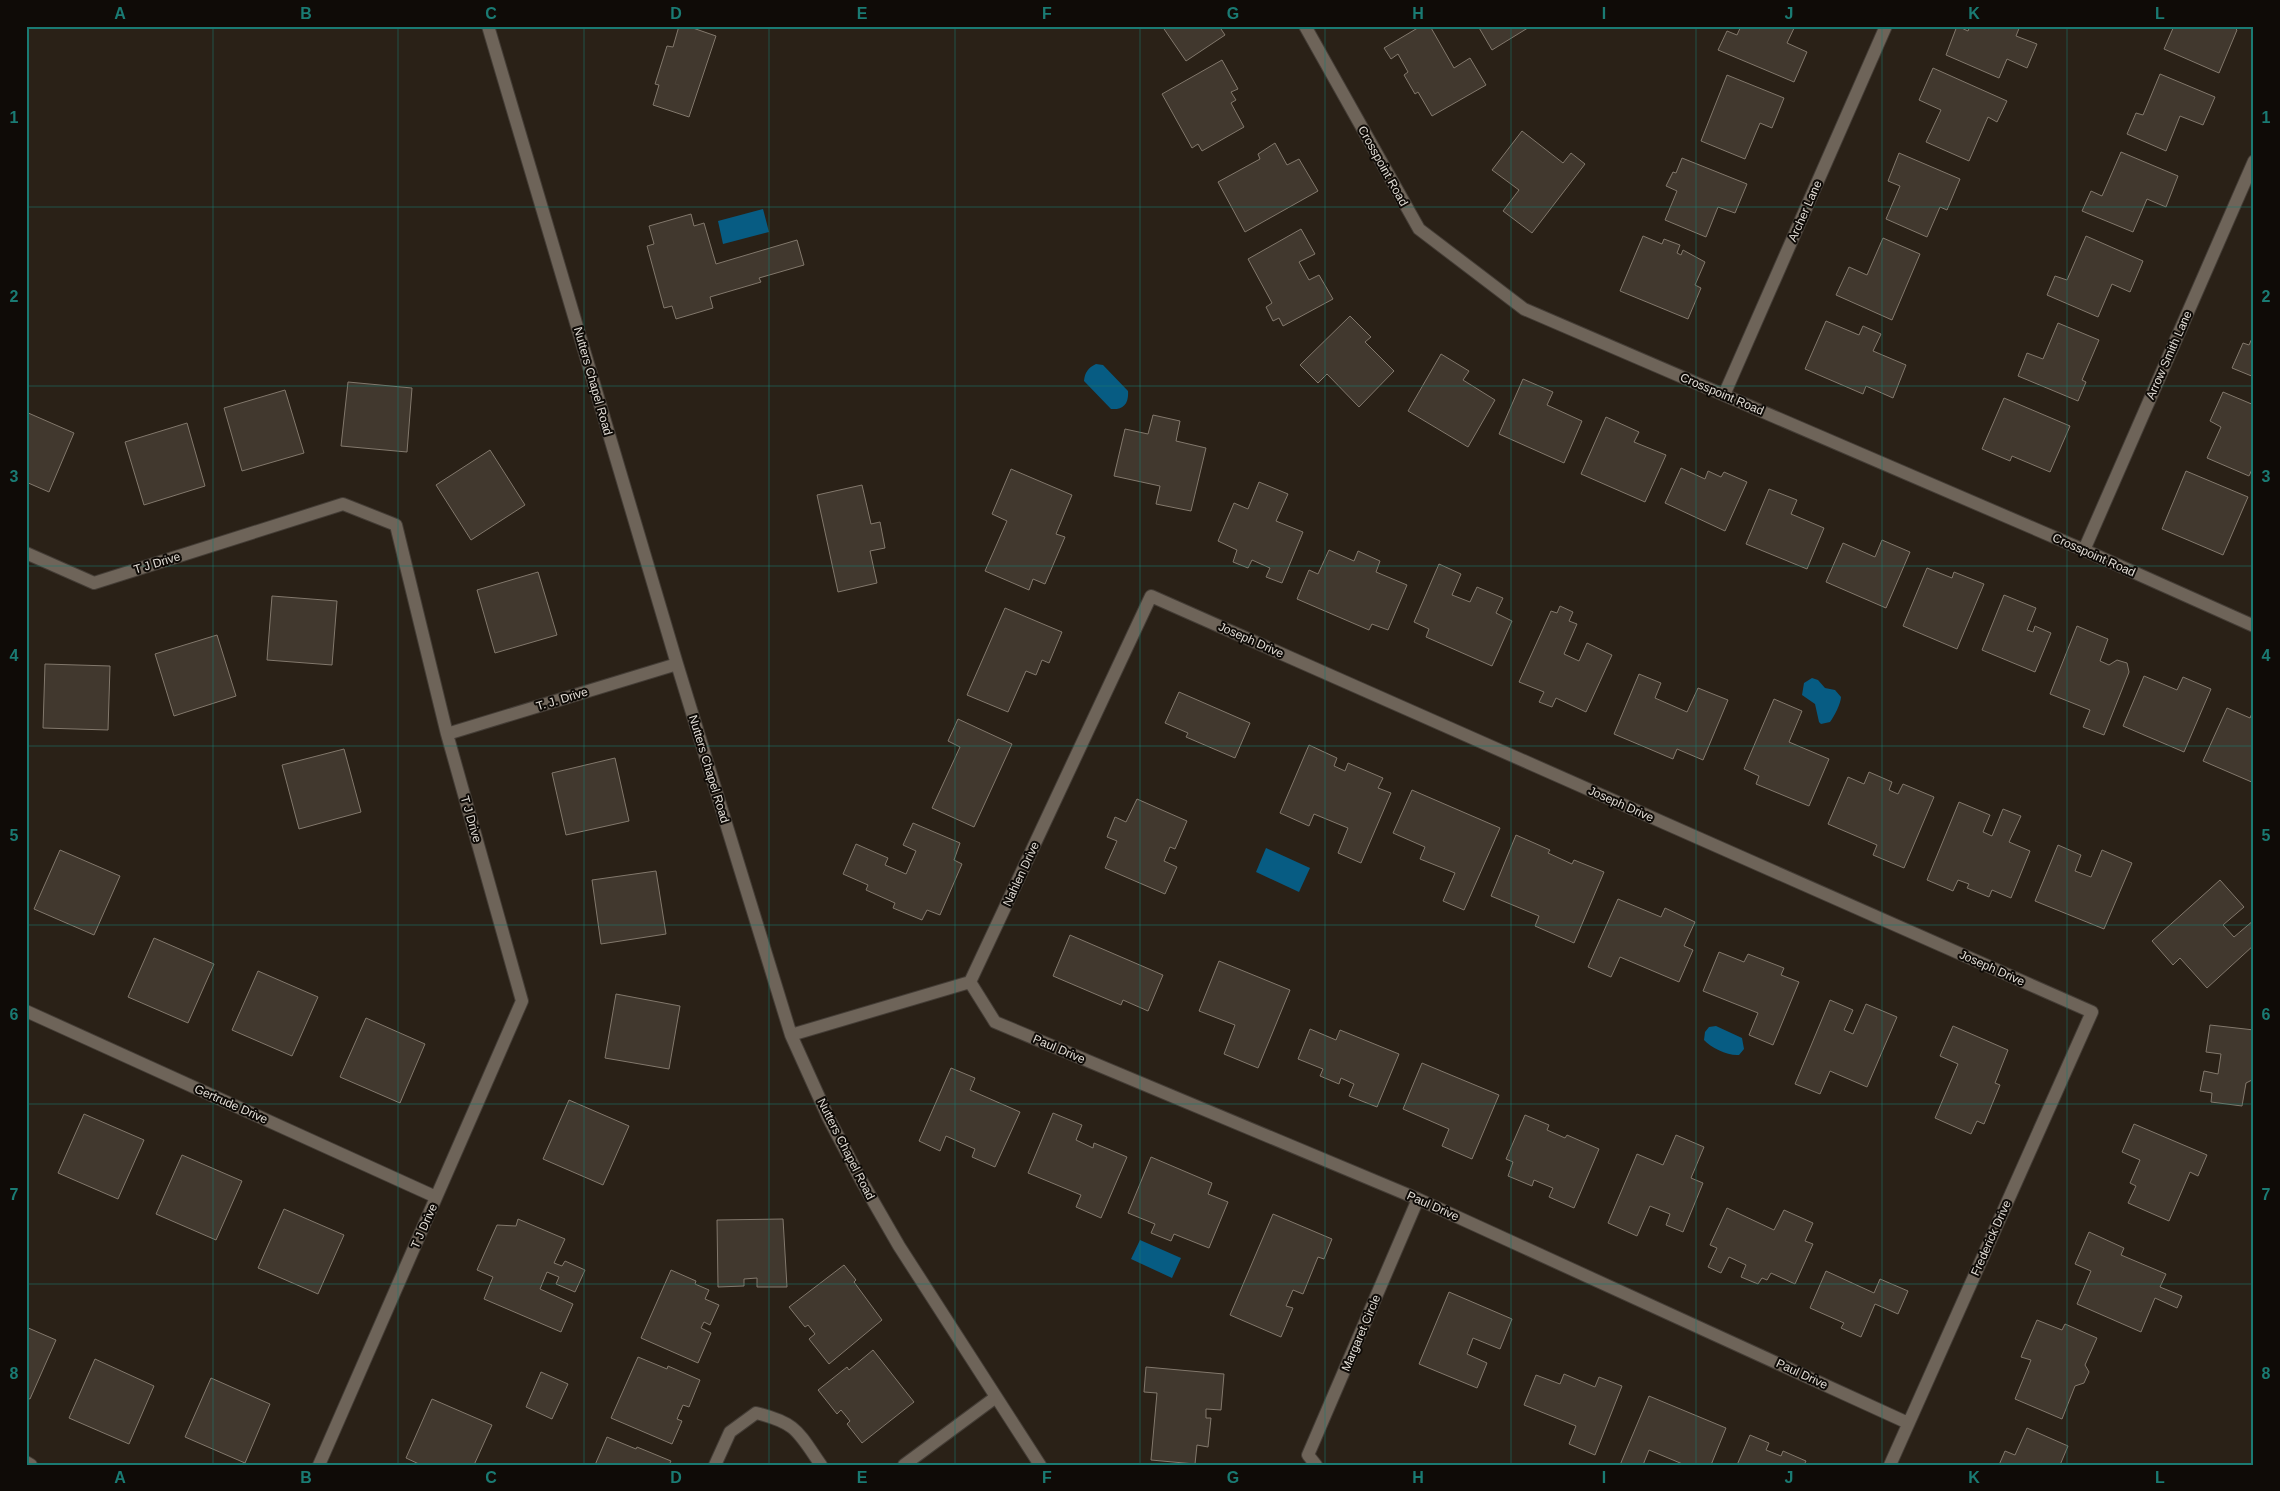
<svg xmlns="http://www.w3.org/2000/svg" width="2280" height="1491" viewBox="0 0 2280 1491" font-family="Helvetica,sans-serif">
<style>
.water{fill:#075c83}
.building{fill:#41382e;stroke:#82786c}
.lines{fill:none;stroke-linecap:round;stroke-linejoin:round}
.minor-casing{stroke:#443d36;stroke-width:14}
.minor{stroke:#6e6459;stroke-width:12}
.grid{fill:none;stroke:#1a7b73;stroke-width:1;stroke-opacity:0.55}
.labels{text-anchor:middle;dominant-baseline:central;stroke-width:4;stroke-linejoin:round;paint-order:stroke}
.street-label{font-size:12px;fill:#e2ddd6;stroke:#0f0b07}
.neatline{fill:none;stroke:#1a7b73;stroke-width:2}
.grid-label{font-size:16px;text-anchor:middle;font-weight:bold;fill:#1a7b73}
</style>
<rect width="100%" height="100%" fill="#2a2117"/>
<!-- water -->
<path class="water" d="M 763,209 L 769,232 L 723,244 L 718,221 Z
M 1096,364 L 1103,365 L 1128,391 C 1129,404 1123,410 1111,409 L 1084,381 C 1085,372 1088,368 1096,364 Z
M 1812,678 L 1818,680 L 1825,688 L 1835,690 L 1841,697 C 1841,703 1834,717 1830,722 L 1821,724 L 1819,722 L 1815,704 L 1802,695 L 1804,683 Z
M 1266,848 L 1310,868 L 1299,892 L 1256,872 Z
M 1716,1026 L 1742,1038 L 1744,1049 L 1739,1055 C 1728,1056 1711,1048 1704,1040 L 1705,1032 L 1709,1027 Z
M 1140,1240 L 1181,1258 L 1172,1278 L 1131,1259 Z"/>
<!-- building -->
<path class="building" d="M 679,26 L 687,26 L 716,36 L 689,117 L 653,105 L 659,85 L 655,84 L 667,46 L 673,47 Z
M 1162,26 L 1219,26 L 1225,35 L 1186,61 Z
M 1421,26 L 1430,26 L 1454,68 L 1470,58 L 1486,85 L 1432,116 L 1418,92 L 1415,94 L 1404,75 L 1408,72 L 1398,54 L 1391,59 L 1384,48 Z
M 1478,26 L 1531,26 L 1492,50 Z
M 1741,26 L 1795,26 L 1787,43 L 1807,52 L 1794,82 L 1718,50 L 1727,31 L 1737,35 Z
M 1957,26 L 1968,31 L 1970,26 L 2020,26 L 2016,36 L 2037,44 L 2027,68 L 2007,59 L 1999,78 L 1946,55 Z
M 2174,26 L 2233,26 L 2237,30 L 2219,73 L 2164,49 Z
M 1222,60 L 1238,89 L 1231,92 L 1236,100 L 1231,103 L 1244,127 L 1202,151 L 1198,144 L 1192,148 L 1162,94 Z
M 1933,68 L 2007,101 L 1997,122 L 1988,117 L 1969,161 L 1926,142 L 1941,110 L 1919,100 Z
M 2160,74 L 2215,97 L 2203,125 L 2180,116 L 2166,151 L 2127,134 L 2136,113 L 2143,115 Z
M 1727,75 L 1784,98 L 1772,128 L 1760,123 L 1745,159 L 1701,141 Z
M 1522,131 L 1563,163 L 1571,153 L 1585,164 L 1532,233 L 1503,211 L 1519,190 L 1492,170 Z
M 1275,143 L 1287,165 L 1299,159 L 1318,191 L 1245,232 L 1218,182 L 1260,159 L 1258,154 Z
M 2121,152 L 2178,176 L 2166,207 L 2147,199 L 2133,232 L 2082,211 L 2091,191 L 2102,196 Z
M 1899,153 L 1960,179 L 1947,210 L 1940,207 L 1927,237 L 1886,219 L 1900,186 L 1888,181 Z
M 1682,158 L 1747,184 L 1735,213 L 1718,207 L 1706,237 L 1665,220 L 1677,191 L 1666,186 L 1673,172 L 1676,173 Z
M 691,214 L 694,226 L 704,223 L 716,264 L 797,240 L 804,265 L 759,278 L 761,282 L 710,297 L 713,308 L 676,319 L 672,306 L 664,308 L 647,246 L 654,244 L 649,226 Z
M 1301,229 L 1315,254 L 1299,262 L 1309,280 L 1319,275 L 1333,299 L 1283,326 L 1279,318 L 1273,321 L 1266,307 L 1272,303 L 1248,259 Z
M 1643,236 L 1662,244 L 1664,239 L 1680,245 L 1677,253 L 1681,255 L 1683,250 L 1705,262 L 1695,285 L 1701,288 L 1688,319 L 1620,291 Z
M 2086,236 L 2143,261 L 2130,292 L 2112,284 L 2098,317 L 2047,295 L 2055,276 L 2067,280 Z
M 1883,238 L 1920,254 L 1892,320 L 1836,295 L 1849,267 L 1867,275 Z
M 1350,316 L 1371,337 L 1365,342 L 1394,371 L 1359,407 L 1327,374 L 1318,383 L 1300,365 Z
M 1826,321 L 1859,335 L 1863,326 L 1881,334 L 1873,351 L 1906,365 L 1893,398 L 1866,386 L 1863,394 L 1805,369 Z
M 2058,323 L 2099,340 L 2082,380 L 2086,382 L 2078,401 L 2018,376 L 2027,353 L 2043,359 Z
M 2254,334 L 2254,377 L 2232,368 L 2243,343 L 2249,345 Z
M 1441,354 L 1469,371 L 1463,380 L 1495,400 L 1468,447 L 1408,411 Z
M 1523,379 L 1553,392 L 1547,405 L 1582,421 L 1564,463 L 1499,434 Z
M 348,382 L 412,388 L 407,452 L 341,446 Z
M 285,390 L 304,453 L 242,471 L 224,408 Z
M 2223,392 L 2254,405 L 2254,465 L 2249,476 L 2207,458 L 2221,427 L 2210,421 Z
M 2004,398 L 2070,426 L 2050,472 L 2012,456 L 2010,461 L 1982,449 Z
M 26,412 L 74,433 L 49,492 L 26,482 Z
M 1153,415 L 1180,421 L 1176,441 L 1206,448 L 1191,511 L 1156,504 L 1160,486 L 1114,476 L 1125,429 L 1148,434 Z
M 1606,417 L 1639,432 L 1634,442 L 1666,455 L 1645,502 L 1581,474 Z
M 187,423 L 205,486 L 144,505 L 125,442 Z
M 490,450 L 525,505 L 471,540 L 436,485 Z
M 1681,468 L 1705,479 L 1708,471 L 1721,477 L 1724,472 L 1747,482 L 1725,531 L 1665,503 Z
M 1011,469 L 1072,495 L 1056,534 L 1065,537 L 1045,584 L 1033,579 L 1029,590 L 985,571 L 1007,521 L 992,514 Z
M 2186,471 L 2248,497 L 2223,555 L 2162,529 Z
M 1259,482 L 1288,494 L 1276,521 L 1303,532 L 1282,583 L 1266,577 L 1270,568 L 1252,560 L 1248,568 L 1233,562 L 1237,550 L 1218,541 L 1234,503 L 1248,509 Z
M 862,485 L 871,524 L 880,522 L 885,548 L 870,551 L 877,583 L 838,592 L 817,495 Z
M 1769,489 L 1797,500 L 1791,514 L 1824,528 L 1807,569 L 1746,544 Z
M 1882,540 L 1910,552 L 1886,608 L 1826,582 L 1843,543 L 1875,557 Z
M 1329,550 L 1354,561 L 1358,551 L 1380,561 L 1376,572 L 1407,585 L 1388,630 L 1372,624 L 1369,630 L 1297,599 L 1309,570 L 1318,574 Z
M 1439,564 L 1461,574 L 1452,595 L 1470,602 L 1477,587 L 1503,598 L 1496,613 L 1512,621 L 1492,666 L 1426,637 L 1429,629 L 1414,622 Z
M 1927,568 L 1952,578 L 1954,572 L 1984,584 L 1957,649 L 1903,626 Z
M 538,572 L 557,635 L 495,653 L 477,590 Z
M 2004,595 L 2036,608 L 2027,630 L 2033,632 L 2035,626 L 2051,633 L 2035,672 L 1982,650 Z
M 272,596 L 337,601 L 332,665 L 267,660 Z
M 1560,606 L 1573,612 L 1569,621 L 1577,624 L 1564,654 L 1579,661 L 1587,643 L 1612,655 L 1586,712 L 1556,698 L 1552,707 L 1539,702 L 1544,692 L 1519,682 L 1551,611 L 1557,613 Z
M 1005,608 L 1062,632 L 1049,663 L 1042,660 L 1036,675 L 1026,671 L 1008,712 L 967,695 Z
M 2077,626 L 2108,639 L 2100,661 L 2109,665 L 2117,660 L 2127,663 L 2129,672 L 2104,735 L 2083,727 L 2090,710 L 2050,694 Z
M 217,635 L 236,696 L 174,716 L 155,654 Z
M 45,664 L 110,666 L 108,730 L 43,728 Z
M 1639,674 L 1661,683 L 1655,698 L 1687,712 L 1698,688 L 1728,700 L 1703,760 L 1677,749 L 1673,759 L 1614,734 Z
M 2144,676 L 2177,690 L 2183,677 L 2211,689 L 2184,752 L 2123,726 Z
M 1179,692 L 1250,723 L 1235,758 L 1186,737 L 1188,733 L 1165,723 Z
M 1774,699 L 1802,711 L 1789,742 L 1829,759 L 1809,806 L 1756,784 L 1759,776 L 1744,769 Z
M 2227,708 L 2250,718 L 2254,709 L 2254,783 L 2203,761 Z
M 958,719 L 1012,744 L 974,827 L 932,808 L 960,747 L 948,741 Z
M 1309,745 L 1337,758 L 1334,766 L 1345,771 L 1348,763 L 1383,778 L 1378,788 L 1391,793 L 1361,863 L 1338,853 L 1348,828 L 1314,814 L 1309,826 L 1280,813 Z
M 344,749 L 361,812 L 299,829 L 282,765 Z
M 615,758 L 629,821 L 566,835 L 552,773 Z
M 1869,772 L 1892,782 L 1889,790 L 1898,794 L 1903,784 L 1934,797 L 1904,868 L 1873,855 L 1877,845 L 1828,824 L 1848,777 L 1864,784 Z
M 1412,790 L 1500,828 L 1464,910 L 1443,901 L 1455,873 L 1420,859 L 1425,847 L 1393,833 Z
M 1137,799 L 1187,821 L 1175,849 L 1170,847 L 1164,861 L 1177,867 L 1165,894 L 1105,868 L 1117,841 L 1107,837 L 1115,817 L 1126,822 Z
M 1959,802 L 1990,815 L 1983,832 L 1992,836 L 2003,809 L 2021,816 L 2009,842 L 2030,851 L 2011,898 L 1992,890 L 1989,897 L 1967,888 L 1969,884 L 1958,880 L 1953,891 L 1927,880 Z
M 913,823 L 960,843 L 954,860 L 962,864 L 940,915 L 927,910 L 922,920 L 893,908 L 895,903 L 866,890 L 868,885 L 843,874 L 856,844 L 888,858 L 885,865 L 906,874 L 916,851 L 903,845 Z
M 1516,835 L 1550,850 L 1548,853 L 1572,864 L 1574,860 L 1604,872 L 1574,943 L 1535,926 L 1539,916 L 1491,896 Z
M 2058,845 L 2081,855 L 2075,871 L 2091,877 L 2102,850 L 2132,863 L 2104,929 L 2035,901 Z
M 60,850 L 120,876 L 94,935 L 34,909 Z
M 656,871 L 666,934 L 601,944 L 592,880 Z
M 2220,880 L 2244,907 L 2223,925 L 2234,937 L 2254,920 L 2254,945 L 2207,988 L 2180,958 L 2173,965 L 2152,941 Z
M 1618,899 L 1661,917 L 1665,908 L 1695,922 L 1684,946 L 1693,950 L 1679,982 L 1620,957 L 1611,977 L 1588,967 Z
M 1070,935 L 1163,975 L 1148,1011 L 1123,1000 L 1121,1005 L 1053,976 Z
M 154,938 L 214,964 L 188,1023 L 128,997 Z
M 1719,952 L 1744,962 L 1748,954 L 1784,968 L 1781,975 L 1799,982 L 1773,1045 L 1749,1035 L 1758,1013 L 1703,991 Z
M 1219,961 L 1290,990 L 1258,1068 L 1224,1054 L 1235,1025 L 1199,1011 Z
M 258,971 L 318,997 L 292,1056 L 232,1030 Z
M 616,994 L 680,1006 L 669,1069 L 605,1058 Z
M 1830,1000 L 1853,1010 L 1844,1030 L 1853,1034 L 1866,1004 L 1897,1017 L 1867,1087 L 1830,1071 L 1820,1094 L 1795,1084 Z
M 366,1018 L 425,1044 L 400,1103 L 340,1077 Z
M 2210,1025 L 2254,1030 L 2254,1079 L 2246,1083 L 2242,1106 L 2211,1102 L 2212,1093 L 2200,1091 L 2204,1071 L 2218,1074 L 2221,1054 L 2206,1052 Z
M 1953,1026 L 2008,1050 L 1995,1083 L 2000,1085 L 1984,1124 L 1977,1121 L 1971,1134 L 1935,1118 L 1958,1064 L 1940,1056 Z
M 1310,1029 L 1336,1040 L 1340,1030 L 1399,1054 L 1377,1107 L 1349,1096 L 1354,1084 L 1341,1078 L 1339,1084 L 1320,1076 L 1323,1069 L 1298,1059 Z
M 1422,1063 L 1499,1095 L 1472,1159 L 1442,1146 L 1449,1129 L 1403,1109 Z
M 951,1068 L 975,1078 L 970,1090 L 1020,1112 L 995,1167 L 972,1157 L 975,1149 L 946,1136 L 940,1151 L 919,1141 Z
M 569,1100 L 629,1126 L 603,1185 L 543,1159 Z
M 1053,1113 L 1082,1125 L 1076,1140 L 1093,1148 L 1094,1143 L 1127,1157 L 1101,1218 L 1076,1207 L 1081,1195 L 1028,1173 Z
M 84,1114 L 144,1140 L 118,1199 L 58,1173 Z
M 1525,1115 L 1549,1125 L 1547,1130 L 1565,1138 L 1567,1135 L 1599,1149 L 1574,1208 L 1549,1197 L 1553,1188 L 1534,1180 L 1532,1186 L 1508,1176 L 1513,1162 L 1506,1159 Z
M 2134,1124 L 2207,1155 L 2198,1176 L 2190,1172 L 2169,1221 L 2128,1203 L 2136,1186 L 2130,1183 L 2140,1160 L 2122,1152 Z
M 1676,1135 L 1704,1147 L 1691,1178 L 1703,1183 L 1683,1232 L 1666,1225 L 1670,1214 L 1650,1206 L 1637,1236 L 1608,1223 L 1637,1154 L 1663,1165 Z
M 182,1155 L 242,1181 L 216,1240 L 156,1214 Z
M 1151,1157 L 1212,1183 L 1208,1194 L 1228,1202 L 1209,1248 L 1174,1234 L 1171,1241 L 1151,1233 L 1155,1224 L 1128,1213 Z
M 1727,1208 L 1774,1230 L 1784,1210 L 1813,1223 L 1805,1241 L 1813,1244 L 1795,1284 L 1771,1273 L 1767,1280 L 1762,1278 L 1758,1284 L 1741,1277 L 1746,1265 L 1729,1257 L 1721,1273 L 1708,1267 L 1717,1248 L 1710,1245 Z
M 284,1209 L 344,1235 L 318,1294 L 258,1268 Z
M 1273,1214 L 1332,1239 L 1324,1259 L 1318,1257 L 1303,1294 L 1293,1290 L 1286,1306 L 1293,1308 L 1281,1337 L 1230,1315 Z
M 518,1219 L 565,1239 L 554,1263 L 562,1266 L 565,1261 L 585,1270 L 575,1292 L 556,1284 L 559,1277 L 547,1272 L 540,1289 L 573,1304 L 561,1332 L 484,1299 L 493,1277 L 477,1270 L 497,1225 L 516,1226 Z
M 783,1219 L 787,1287 L 757,1287 L 757,1278 L 744,1279 L 744,1286 L 718,1287 L 717,1220 Z
M 2089,1232 L 2124,1248 L 2121,1255 L 2166,1274 L 2160,1287 L 2182,1296 L 2177,1308 L 2155,1298 L 2141,1332 L 2077,1304 L 2091,1271 L 2075,1264 Z
M 844,1265 L 856,1280 L 854,1282 L 882,1320 L 829,1364 L 809,1339 L 815,1334 L 808,1325 L 805,1327 L 789,1307 Z
M 671,1270 L 696,1281 L 695,1284 L 709,1290 L 705,1299 L 719,1305 L 710,1325 L 704,1322 L 701,1328 L 711,1333 L 698,1363 L 641,1338 Z
M 1826,1271 L 1874,1293 L 1880,1279 L 1908,1291 L 1898,1314 L 1875,1304 L 1861,1337 L 1841,1328 L 1844,1323 L 1810,1308 Z
M 1449,1292 L 1512,1319 L 1500,1349 L 1473,1338 L 1467,1354 L 1487,1363 L 1477,1388 L 1419,1364 Z
M 2037,1320 L 2062,1330 L 2065,1324 L 2097,1338 L 2085,1365 L 2089,1372 L 2084,1383 L 2075,1386 L 2062,1419 L 2015,1399 L 2031,1360 L 2021,1357 Z
M 26,1327 L 56,1340 L 30,1399 L 26,1398 Z
M 873,1350 L 914,1402 L 862,1443 L 847,1424 L 850,1421 L 841,1410 L 837,1414 L 818,1390 L 847,1367 L 849,1370 Z
M 638,1357 L 667,1369 L 668,1366 L 700,1380 L 689,1407 L 683,1405 L 677,1419 L 682,1421 L 672,1444 L 611,1418 Z
M 95,1359 L 154,1386 L 129,1444 L 69,1418 Z
M 1146,1367 L 1224,1374 L 1221,1410 L 1206,1409 L 1206,1418 L 1211,1418 L 1208,1447 L 1197,1445 L 1195,1464 L 1151,1460 L 1157,1393 L 1144,1392 Z
M 541,1372 L 568,1384 L 552,1419 L 526,1407 Z
M 1564,1374 L 1595,1387 L 1599,1377 L 1622,1386 L 1595,1455 L 1569,1444 L 1576,1426 L 1524,1405 L 1536,1375 L 1560,1384 Z
M 211,1378 L 270,1404 L 245,1463 L 185,1437 Z
M 1649,1396 L 1726,1428 L 1711,1465 L 1685,1465 L 1649,1450 L 1643,1465 L 1620,1465 Z
M 432,1399 L 492,1425 L 474,1465 L 421,1465 L 406,1458 Z
M 2027,1428 L 2068,1446 L 2060,1465 L 1999,1465 L 2005,1451 L 2015,1455 Z
M 1750,1435 L 1769,1443 L 1766,1450 L 1781,1456 L 1783,1451 L 1806,1461 L 1804,1465 L 1737,1465 Z
M 607,1437 L 636,1449 L 637,1447 L 671,1461 L 669,1465 L 595,1465 Z"/>
<g class="lines">
<defs>
<path id="minor" d="M 488,26 L 677,664 L 791,1035 L 828,1117 L 861,1180 L 899,1246 L 1040,1465
M 1305,26 L 1419,229 L 1524,309 L 2084,550 L 2254,626
M 1724,395 L 1886,26
M 2084,550 L 2254,161
M 26,553 L 94,583 L 343,504 L 396,525 L 447,734 L 522,1001 L 319,1465
M 447,734 L 677,664
M 970,982 L 995,1022 L 1418,1199 L 1908,1423
M 26,1011 L 436,1197
M 791,1035 L 970,982 L 1151,596 L 2092,1012 L 1890,1465
M 26,1462 L 31,1465
M 715,1465 L 730,1432 L 756,1413 C 797,1423 798,1432 821,1465
M 904,1465 L 996,1397
M 1316,1465 L 1308,1455 L 1418,1199"/>
</defs>
<!-- minor casing -->
<use href="#minor" class="minor-casing"/>
<!-- minor -->
<use href="#minor" class="minor"/>
</g>
<!-- grid -->
<path class="grid" d="M 213,26 L 213,1465M 398,26 L 398,1465M 584,26 L 584,1465M 769,26 L 769,1465M 955,26 L 955,1465M 1140,26 L 1140,1465M 1325,26 L 1325,1465M 1511,26 L 1511,1465M 1696,26 L 1696,1465M 1882,26 L 1882,1465M 2067,26 L 2067,1465M 26,207 L 2254,207M 26,386 L 2254,386M 26,566 L 2254,566M 26,746 L 2254,746M 26,925 L 2254,925M 26,1104 L 2254,1104M 26,1284 L 2254,1284"/>
<g class="labels">
<!-- street labels -->
<g class="street-label">
<text transform="translate(1383 166) rotate(61)">Crosspoint Road</text>
<text transform="translate(1805 211) rotate(-66)">Archer Lane</text>
<text transform="translate(2169 355) rotate(-66)">Arrow Smith Lane</text>
<text transform="translate(593 381) rotate(74)">Nutters Chapel Road</text>
<text transform="translate(1722 394) rotate(23)">Crosspoint Road</text>
<text transform="translate(2094 555) rotate(24)">Crosspoint Road</text>
<text transform="translate(157 563) rotate(-17)">T J Drive</text>
<text transform="translate(1251 640) rotate(24)">Joseph Drive</text>
<text transform="translate(562 699) rotate(-17)">T. J. Drive</text>
<text transform="translate(709 769) rotate(73)">Nutters Chapel Road</text>
<text transform="translate(1621 804) rotate(24)">Joseph Drive</text>
<text transform="translate(471 819) rotate(74)">T J Drive</text>
<text transform="translate(1021 874) rotate(-65)">Nahlen Drive</text>
<text transform="translate(1992 968) rotate(24)">Joseph Drive</text>
<text transform="translate(1059 1049) rotate(23)">Paul Drive</text>
<text transform="translate(231 1104) rotate(24)">Gertrude Drive</text>
<text transform="translate(846 1149) rotate(63)">Nutters Chapel Road</text>
<text transform="translate(1433 1206) rotate(24)">Paul Drive</text>
<text transform="translate(424 1226) rotate(-66)">T J Drive</text>
<text transform="translate(1991 1238) rotate(-66)">Frederick Drive</text>
<text transform="translate(1361 1333) rotate(-67)">Margaret Circle</text>
<text transform="translate(1802 1374) rotate(25)">Paul Drive</text>
</g>
</g>
<!-- border -->
<rect width="2280" height="1491" fill="none" stroke="#0f0b07" stroke-width="55"/>
<rect x="28" y="28" width="2224" height="1436" class="neatline"/>
<g class="grid-label">
<text x="120" y="19">A</text>
<text x="306" y="19">B</text>
<text x="491" y="19">C</text>
<text x="676" y="19">D</text>
<text x="862" y="19">E</text>
<text x="1047" y="19">F</text>
<text x="1233" y="19">G</text>
<text x="1418" y="19">H</text>
<text x="1604" y="19">I</text>
<text x="1789" y="19">J</text>
<text x="1974" y="19">K</text>
<text x="2160" y="19">L</text>
<text x="14" y="123">1</text>
<text x="2266" y="123">1</text>
<text x="14" y="302">2</text>
<text x="2266" y="302">2</text>
<text x="14" y="482">3</text>
<text x="2266" y="482">3</text>
<text x="14" y="661">4</text>
<text x="2266" y="661">4</text>
<text x="14" y="841">5</text>
<text x="2266" y="841">5</text>
<text x="14" y="1020">6</text>
<text x="2266" y="1020">6</text>
<text x="14" y="1200">7</text>
<text x="2266" y="1200">7</text>
<text x="14" y="1379">8</text>
<text x="2266" y="1379">8</text>
<text x="120" y="1483">A</text>
<text x="306" y="1483">B</text>
<text x="491" y="1483">C</text>
<text x="676" y="1483">D</text>
<text x="862" y="1483">E</text>
<text x="1047" y="1483">F</text>
<text x="1233" y="1483">G</text>
<text x="1418" y="1483">H</text>
<text x="1604" y="1483">I</text>
<text x="1789" y="1483">J</text>
<text x="1974" y="1483">K</text>
<text x="2160" y="1483">L</text>
</g>
</svg>
